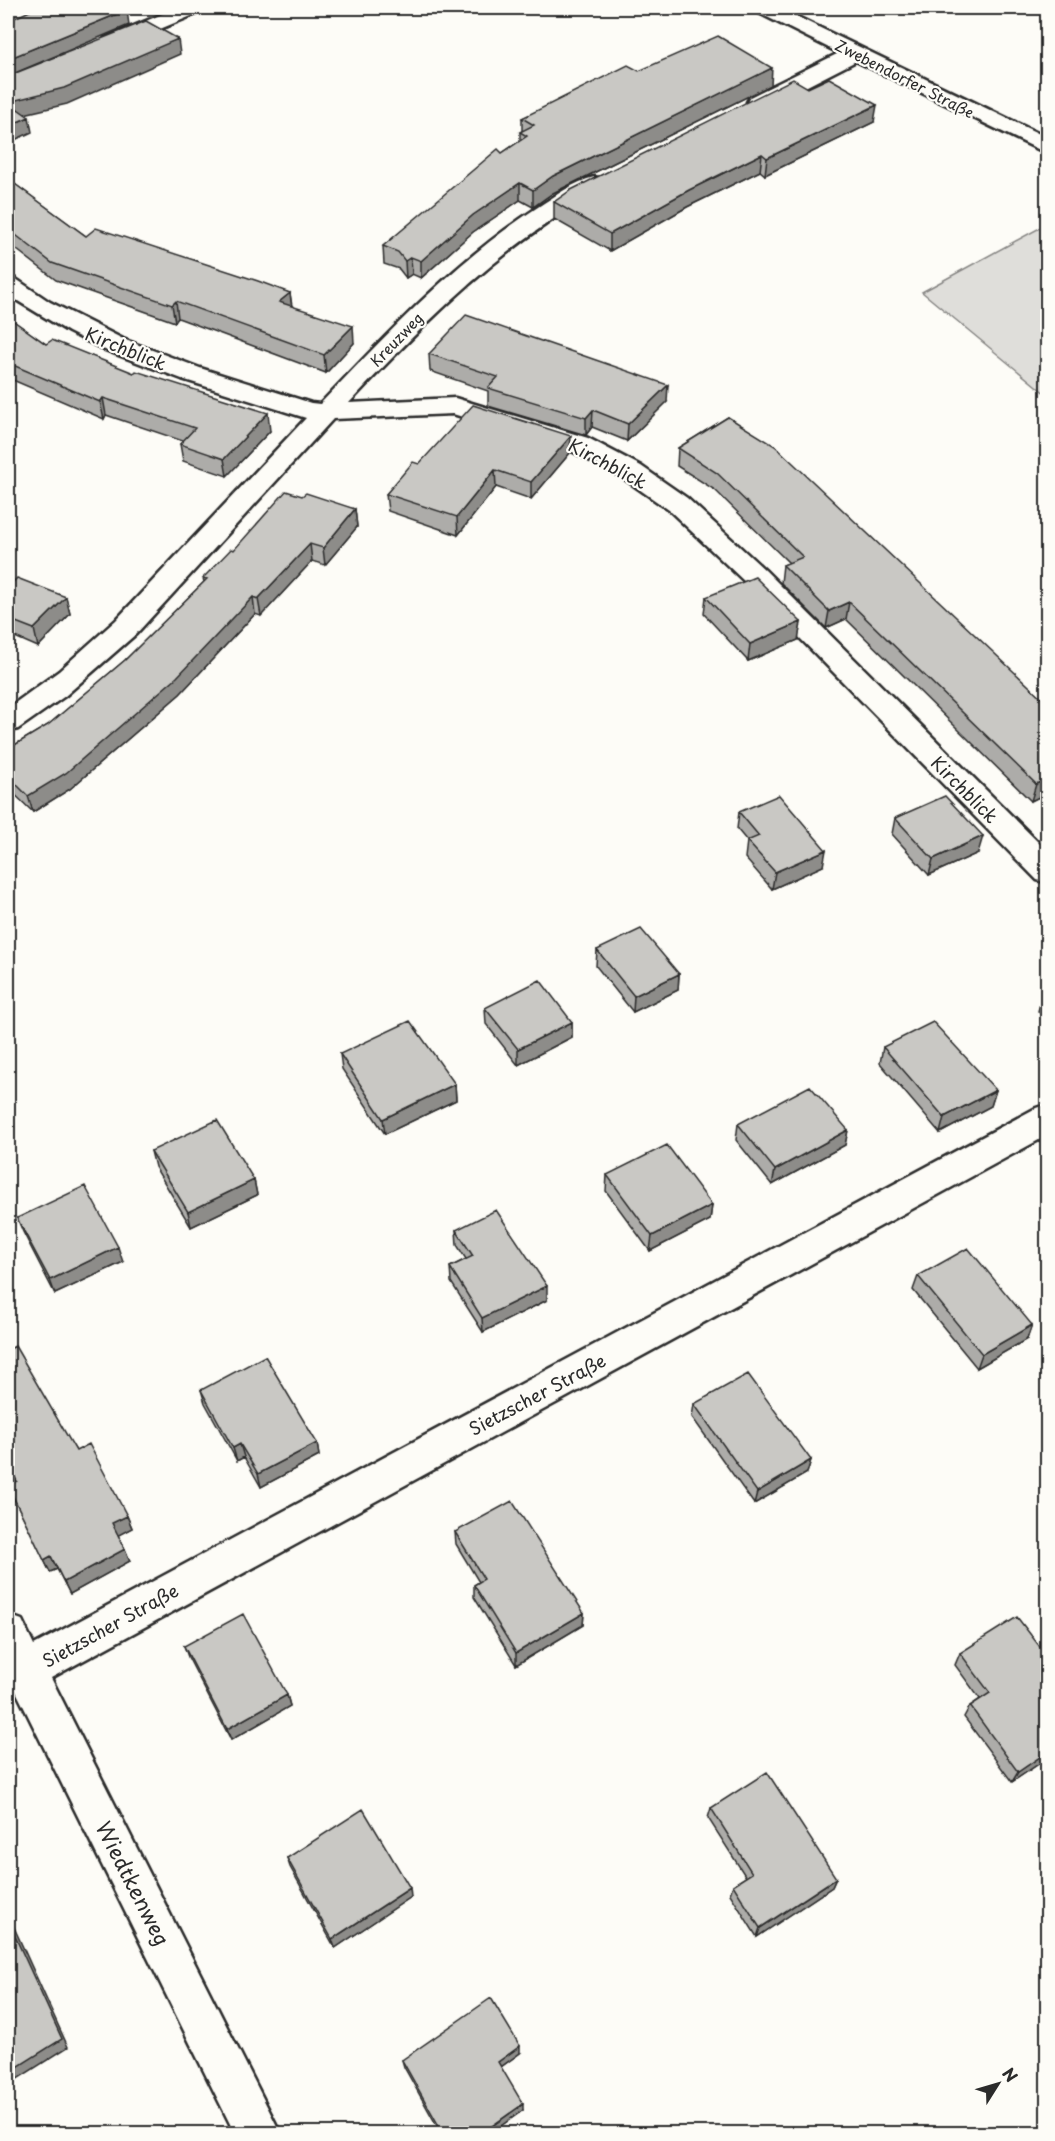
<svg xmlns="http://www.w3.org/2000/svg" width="1055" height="2141" viewBox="0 0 1055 2141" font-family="'Playpen Sans',sans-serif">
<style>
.green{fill:#dfdeda;stroke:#858482;stroke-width:1.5}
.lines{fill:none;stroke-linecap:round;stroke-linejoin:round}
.minor-casing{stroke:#2b2b2b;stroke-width:5}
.minor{fill:#fdfcf7;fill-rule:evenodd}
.wall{fill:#adaca9;stroke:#2b2b2b;stroke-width:1.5}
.shaded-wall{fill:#8d8c89;stroke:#2b2b2b;stroke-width:1.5}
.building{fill:#c9c8c4;stroke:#2b2b2b;stroke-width:1.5}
.labels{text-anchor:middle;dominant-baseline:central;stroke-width:4.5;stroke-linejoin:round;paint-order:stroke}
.far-street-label{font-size:15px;fill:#2b2b2b;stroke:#fdfcf7}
.street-label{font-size:18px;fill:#2b2b2b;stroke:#fdfcf7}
.near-street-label{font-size:21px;fill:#2b2b2b;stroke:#fdfcf7}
</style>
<rect width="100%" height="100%" fill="#fdfcf7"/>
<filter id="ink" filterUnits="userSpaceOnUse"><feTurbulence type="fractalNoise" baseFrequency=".0167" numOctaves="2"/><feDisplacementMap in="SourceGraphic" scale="12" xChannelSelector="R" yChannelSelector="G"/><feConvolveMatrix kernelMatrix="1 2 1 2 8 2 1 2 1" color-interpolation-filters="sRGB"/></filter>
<g filter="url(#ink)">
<!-- green -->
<path class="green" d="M 1047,224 L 1047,395 L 922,292 Z"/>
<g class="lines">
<defs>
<path id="minor" d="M 177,8 L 204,8 L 201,12 L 119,46 L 112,48 L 105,46 L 102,42 L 105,38 Z
M 754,8 L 779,8 L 1048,138 L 1048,154 L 856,61 L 766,107 L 758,109 L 750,107 L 747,102 L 750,97 L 839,53 L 757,12 Z
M 594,177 L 602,179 L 605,184 L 602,189 C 501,246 428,319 349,403 L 455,398 L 588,438 L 641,466 L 687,498 L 765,570 L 1048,852 L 1048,883 L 1037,880 L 745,582 L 669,510 L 623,478 L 570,450 L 453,414 L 333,419 L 136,634 L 65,696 L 18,729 L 8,732 L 8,708 L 59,671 L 116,620 L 306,418 L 182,379 L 105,350 L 69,332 L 8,295 L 8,277 L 16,279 L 50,302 L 123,339 L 200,368 L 311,403 L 320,404 C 388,333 455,261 538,207 C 555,196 574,182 594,177 Z
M 1048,1104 L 1048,1135 L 51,1678 L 281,2134 L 235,2134 L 8,1675 L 8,1615 L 22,1620 L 34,1645 L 1036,1108 Z"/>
</defs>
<!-- minor casing -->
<use href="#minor" class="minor-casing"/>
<!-- minor -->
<use href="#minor" class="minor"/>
</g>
<!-- wall -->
<path class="wall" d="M 639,71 L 771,85 L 553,193 L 533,207 L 520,200 L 473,232 L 421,278 L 412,274 L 406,278 L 399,269 L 384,264 L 383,246 L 502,153 L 520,141 L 520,132 L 522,131 L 522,118 Z
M 808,88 L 874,122 L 765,175 L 760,171 L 687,207 L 610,251 L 554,219 L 554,202 Z
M 8,179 L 86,236 L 290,293 L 292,306 L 354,343 L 326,373 L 178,318 L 175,322 L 56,280 L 8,243 Z
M 8,317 L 46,344 L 270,431 L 227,476 L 183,461 L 180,444 L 183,441 L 106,415 L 104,419 L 8,378 Z
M 429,354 L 667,402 L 627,441 L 592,427 L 586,435 L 488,406 L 488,391 L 430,371 Z
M 728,417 L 1047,703 L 1047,793 L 1031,801 L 846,619 L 826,628 L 781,583 L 783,565 L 789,563 L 715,490 L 677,466 L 678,448 Z
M 570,453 L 531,499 L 496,487 L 458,535 L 388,511 L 386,494 L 419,464 Z
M 302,496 L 355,509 L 357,527 L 325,565 L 312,561 L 261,616 L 255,614 L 180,694 L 70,789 L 33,812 L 8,788 L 8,749 L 48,725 L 125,660 L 204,582 L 203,578 Z
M 8,587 L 66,597 L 70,614 L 38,647 L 8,634 Z
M 706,597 L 801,622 L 798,640 L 748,661 L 704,614 Z
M 739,812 L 823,866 L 772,889 L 745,858 L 747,841 L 737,829 Z
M 895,818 L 978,853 L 929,875 L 892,834 Z
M 597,950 L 679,974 L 678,990 L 633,1012 L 596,966 Z
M 1047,986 L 1047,1021 L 1038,1011 L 1044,988 Z
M 485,1008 L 572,1022 L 572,1037 L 518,1065 L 486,1024 Z
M 883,1047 L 996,1090 L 991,1106 L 940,1133 L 880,1063 Z
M 340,1054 L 455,1084 L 456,1100 L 385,1134 L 342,1069 Z
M 738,1124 L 848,1130 L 845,1145 L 772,1185 L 736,1140 Z
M 151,1151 L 254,1180 L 257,1195 L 191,1227 L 155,1167 Z
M 607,1175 L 712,1205 L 710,1220 L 650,1251 L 606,1191 Z
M 17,1218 L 123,1262 L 55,1294 L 23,1232 Z
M 456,1230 L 547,1300 L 483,1332 L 451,1282 L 450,1267 L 466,1259 L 457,1245 Z
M 918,1276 L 1032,1325 L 1027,1339 L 977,1368 L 913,1290 Z
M 8,1350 L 76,1451 L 127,1516 L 132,1528 L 118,1535 L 125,1549 L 130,1561 L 70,1594 L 57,1569 L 50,1572 L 8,1486 L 16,1482 L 8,1466 Z
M 201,1390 L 317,1443 L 319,1456 L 261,1487 L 244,1457 L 237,1461 L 205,1403 Z
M 694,1404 L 811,1460 L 807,1473 L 754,1504 L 692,1417 Z
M 455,1532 L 584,1613 L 583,1625 L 516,1665 L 474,1597 L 474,1585 L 479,1582 L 456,1544 Z
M 184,1646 L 287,1695 L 290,1706 L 231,1740 L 188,1657 Z
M 960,1653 L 1047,1656 L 1047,1758 L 1012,1782 L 964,1717 L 970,1706 L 980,1699 L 955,1665 Z
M 711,1808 L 836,1878 L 832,1887 L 757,1937 L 730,1894 L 733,1885 L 746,1877 L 708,1818 Z
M 287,1858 L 411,1897 L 335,1948 L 290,1867 Z
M 520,2053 L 501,2067 L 523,2110 L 491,2133 L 441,2133 L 404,2067 L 402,2060 Z"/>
<!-- shaded-wall -->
<path class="shaded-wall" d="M 127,10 L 129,25 L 8,76 L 8,59 Z
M 178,39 L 180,54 L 67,104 L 11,117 L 8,102 Z
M 772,68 L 771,85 L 553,193 L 533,207 L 533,190 L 553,176 Z
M 877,105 L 874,122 L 765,175 L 767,158 Z
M 29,117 L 32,132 L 8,143 L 8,126 Z
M 762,154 L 760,171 L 687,207 L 610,251 L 610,234 L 689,190 Z
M 520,183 L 520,200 L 473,232 L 421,278 L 421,261 L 473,215 Z
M 411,257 L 412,274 L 406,278 L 405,261 Z
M 290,293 L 292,310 L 279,302 Z
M 176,301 L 178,318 L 175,322 L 172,305 Z
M 353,326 L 354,343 L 326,373 L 324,355 Z
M 668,385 L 667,402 L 627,441 L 628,424 Z
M 103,398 L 106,415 L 104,419 L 100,402 Z
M 593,410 L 592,427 L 586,435 L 586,418 Z
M 268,413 L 270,431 L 227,476 L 224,459 Z
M 571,436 L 570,453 L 531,499 L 531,482 Z
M 495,470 L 496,487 L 458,535 L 457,517 Z
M 355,509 L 357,527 L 325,565 L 323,548 Z
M 310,544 L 312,561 L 261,616 L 258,599 Z
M 66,597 L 70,614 L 38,647 L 34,629 Z
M 253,597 L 255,614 L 180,694 L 70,789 L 33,812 L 28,796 Z
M 849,602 L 846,619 L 826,628 L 829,611 Z
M 801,622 L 798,640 L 748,661 L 750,644 Z
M 1047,779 L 1047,793 L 1031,801 L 1036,784 Z
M 983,836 L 978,853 L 929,875 L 933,859 Z
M 826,850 L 823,866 L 772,889 L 775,872 Z
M 679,974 L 678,990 L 633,1012 L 634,996 Z
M 572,1022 L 572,1037 L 518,1065 L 518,1049 Z
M 455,1084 L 456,1100 L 385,1134 L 383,1119 Z
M 996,1090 L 991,1106 L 940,1133 L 944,1117 Z
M 848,1130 L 845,1145 L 772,1185 L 775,1170 Z
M 254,1180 L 257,1195 L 191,1227 L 188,1212 Z
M 712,1205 L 710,1220 L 650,1251 L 652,1236 Z
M 118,1247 L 123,1262 L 55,1294 L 50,1280 Z
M 547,1286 L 547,1300 L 483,1332 L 482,1318 Z
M 1032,1325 L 1027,1339 L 977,1368 L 982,1354 Z
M 317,1443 L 319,1456 L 261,1487 L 258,1474 Z
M 240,1444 L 244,1457 L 237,1461 L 233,1448 Z
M 811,1460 L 807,1473 L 754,1504 L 757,1492 Z
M 127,1516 L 132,1528 L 117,1536 L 112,1523 Z
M 125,1549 L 130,1561 L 70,1594 L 64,1582 Z
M 51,1556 L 57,1569 L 50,1572 L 44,1560 Z
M 584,1613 L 583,1625 L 516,1665 L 516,1653 Z
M 287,1695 L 290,1706 L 231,1740 L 227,1729 Z
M 1047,1752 L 1047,1758 L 1012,1782 L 1018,1772 Z
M 836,1878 L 832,1887 L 757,1937 L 760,1928 Z
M 410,1888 L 411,1897 L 335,1948 L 332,1939 Z
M 8,1914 L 68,2047 L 8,2085 Z
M 520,2046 L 520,2053 L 498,2069 L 498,2062 Z
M 523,2104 L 523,2110 L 491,2133 L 482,2133 Z"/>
<!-- building -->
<path class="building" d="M 36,8 L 121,8 L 127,10 L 8,59 L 8,21 Z
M 146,21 L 178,39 L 64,88 L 8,102 L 29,117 L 8,126 L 8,76 Z
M 718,36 L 772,68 L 553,176 L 533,190 L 520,183 L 473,215 L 421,261 L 411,257 L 405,261 L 398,252 L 383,246 L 498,149 L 502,153 L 527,136 L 520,132 L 534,125 L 522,118 L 628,65 L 639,71 Z
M 829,78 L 877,105 L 767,158 L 762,154 L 689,190 L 610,234 L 554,202 L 571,190 L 793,79 L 808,88 Z
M 8,179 L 86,236 L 96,228 L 258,281 L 290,293 L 279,302 L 353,326 L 324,355 L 176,301 L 172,305 L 52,263 L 8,229 Z
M 466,315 L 668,385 L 628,424 L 593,410 L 586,418 L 488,388 L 498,377 L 429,354 Z
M 8,317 L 46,344 L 52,340 L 134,373 L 136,371 L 268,413 L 224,459 L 180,444 L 195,428 L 103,398 L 100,402 L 8,363 Z
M 473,405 L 571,436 L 531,482 L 495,470 L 457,517 L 386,494 L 413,462 L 419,464 Z
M 728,417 L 775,446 L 1047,703 L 1047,779 L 1036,784 L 849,602 L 829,611 L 783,565 L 803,557 L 717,473 L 678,448 Z
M 286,491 L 302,496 L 306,493 L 355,509 L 323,548 L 310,544 L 258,599 L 253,597 L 177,677 L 66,773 L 28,796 L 8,776 L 8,749 L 48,725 L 125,660 L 207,579 L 203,578 L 231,549 L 234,550 Z
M 755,577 L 801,622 L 750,644 L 706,597 Z
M 17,578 L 66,597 L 34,629 L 8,619 L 8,587 Z
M 779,795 L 826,850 L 775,872 L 747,841 L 759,836 L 739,812 Z
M 945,796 L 983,836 L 933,859 L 895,818 Z
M 641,929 L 679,974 L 634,996 L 597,950 Z
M 540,980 L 572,1022 L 518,1049 L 485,1008 Z
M 1047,992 L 1047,999 L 1043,995 Z
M 410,1021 L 455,1084 L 383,1119 L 340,1054 Z
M 933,1022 L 996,1090 L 944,1117 L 883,1047 Z
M 810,1086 L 848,1130 L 775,1170 L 738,1124 Z
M 217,1120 L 254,1180 L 188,1212 L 151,1151 Z
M 667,1145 L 712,1205 L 652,1236 L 607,1175 Z
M 85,1186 L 118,1247 L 50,1280 L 17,1218 Z
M 496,1210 L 547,1286 L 482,1318 L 450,1267 L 473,1256 L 456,1230 Z
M 968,1248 L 1032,1325 L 982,1354 L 918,1276 Z
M 15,1346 L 76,1451 L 89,1444 L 127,1516 L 112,1523 L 125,1549 L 64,1582 L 51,1556 L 44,1560 L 8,1486 L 17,1481 L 8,1464 L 8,1350 Z
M 265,1356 L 317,1443 L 258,1474 L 240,1444 L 233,1448 L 201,1390 Z
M 748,1374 L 811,1460 L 757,1492 L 694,1404 Z
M 512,1501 L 584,1613 L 516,1653 L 474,1585 L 484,1579 L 455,1532 Z
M 243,1614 L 287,1695 L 227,1729 L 184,1646 Z
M 1017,1617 L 1047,1656 L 1047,1752 L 1018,1772 L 970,1706 L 990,1693 L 960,1653 Z
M 767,1772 L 836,1878 L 760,1928 L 733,1885 L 752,1873 L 711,1808 Z
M 363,1809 L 410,1888 L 332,1939 L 287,1858 Z
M 8,1921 L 62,2039 L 8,2073 Z
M 491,1998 L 520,2046 L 498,2062 L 523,2104 L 482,2133 L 443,2133 L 402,2060 Z
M 111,2128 L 113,2133 L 102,2133 Z"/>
</g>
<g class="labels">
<!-- far-street labels -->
<g class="far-street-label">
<text transform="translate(905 78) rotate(27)">Zwebendorfer Straße</text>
<text transform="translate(396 339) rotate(-46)">Kreuzweg</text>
</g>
<!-- street labels -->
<g class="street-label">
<text transform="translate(126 348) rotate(22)">Kirchblick</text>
<text transform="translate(608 463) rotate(28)">Kirchblick</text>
<text transform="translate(965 789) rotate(45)">Kirchblick</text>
<text transform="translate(537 1394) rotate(-28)">Sietzscher Straße</text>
<text transform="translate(110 1625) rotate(-29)">Sietzscher Straße</text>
</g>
<!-- near-street labels -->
<g class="near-street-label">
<text transform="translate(134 1883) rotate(63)">Wiedtkenweg</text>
</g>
</g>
<!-- margin -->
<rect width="1055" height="2141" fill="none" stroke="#fdfcf7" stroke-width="30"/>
<rect x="15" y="15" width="1025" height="2111" fill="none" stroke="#2b2b2b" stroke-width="2" filter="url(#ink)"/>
<!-- north arrow -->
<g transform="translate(998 2084) rotate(53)" stroke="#fdfcf7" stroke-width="4.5" paint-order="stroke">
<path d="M0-4.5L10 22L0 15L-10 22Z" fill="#2b2b2b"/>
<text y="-9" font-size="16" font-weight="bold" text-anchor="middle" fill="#2b2b2b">N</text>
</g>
</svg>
